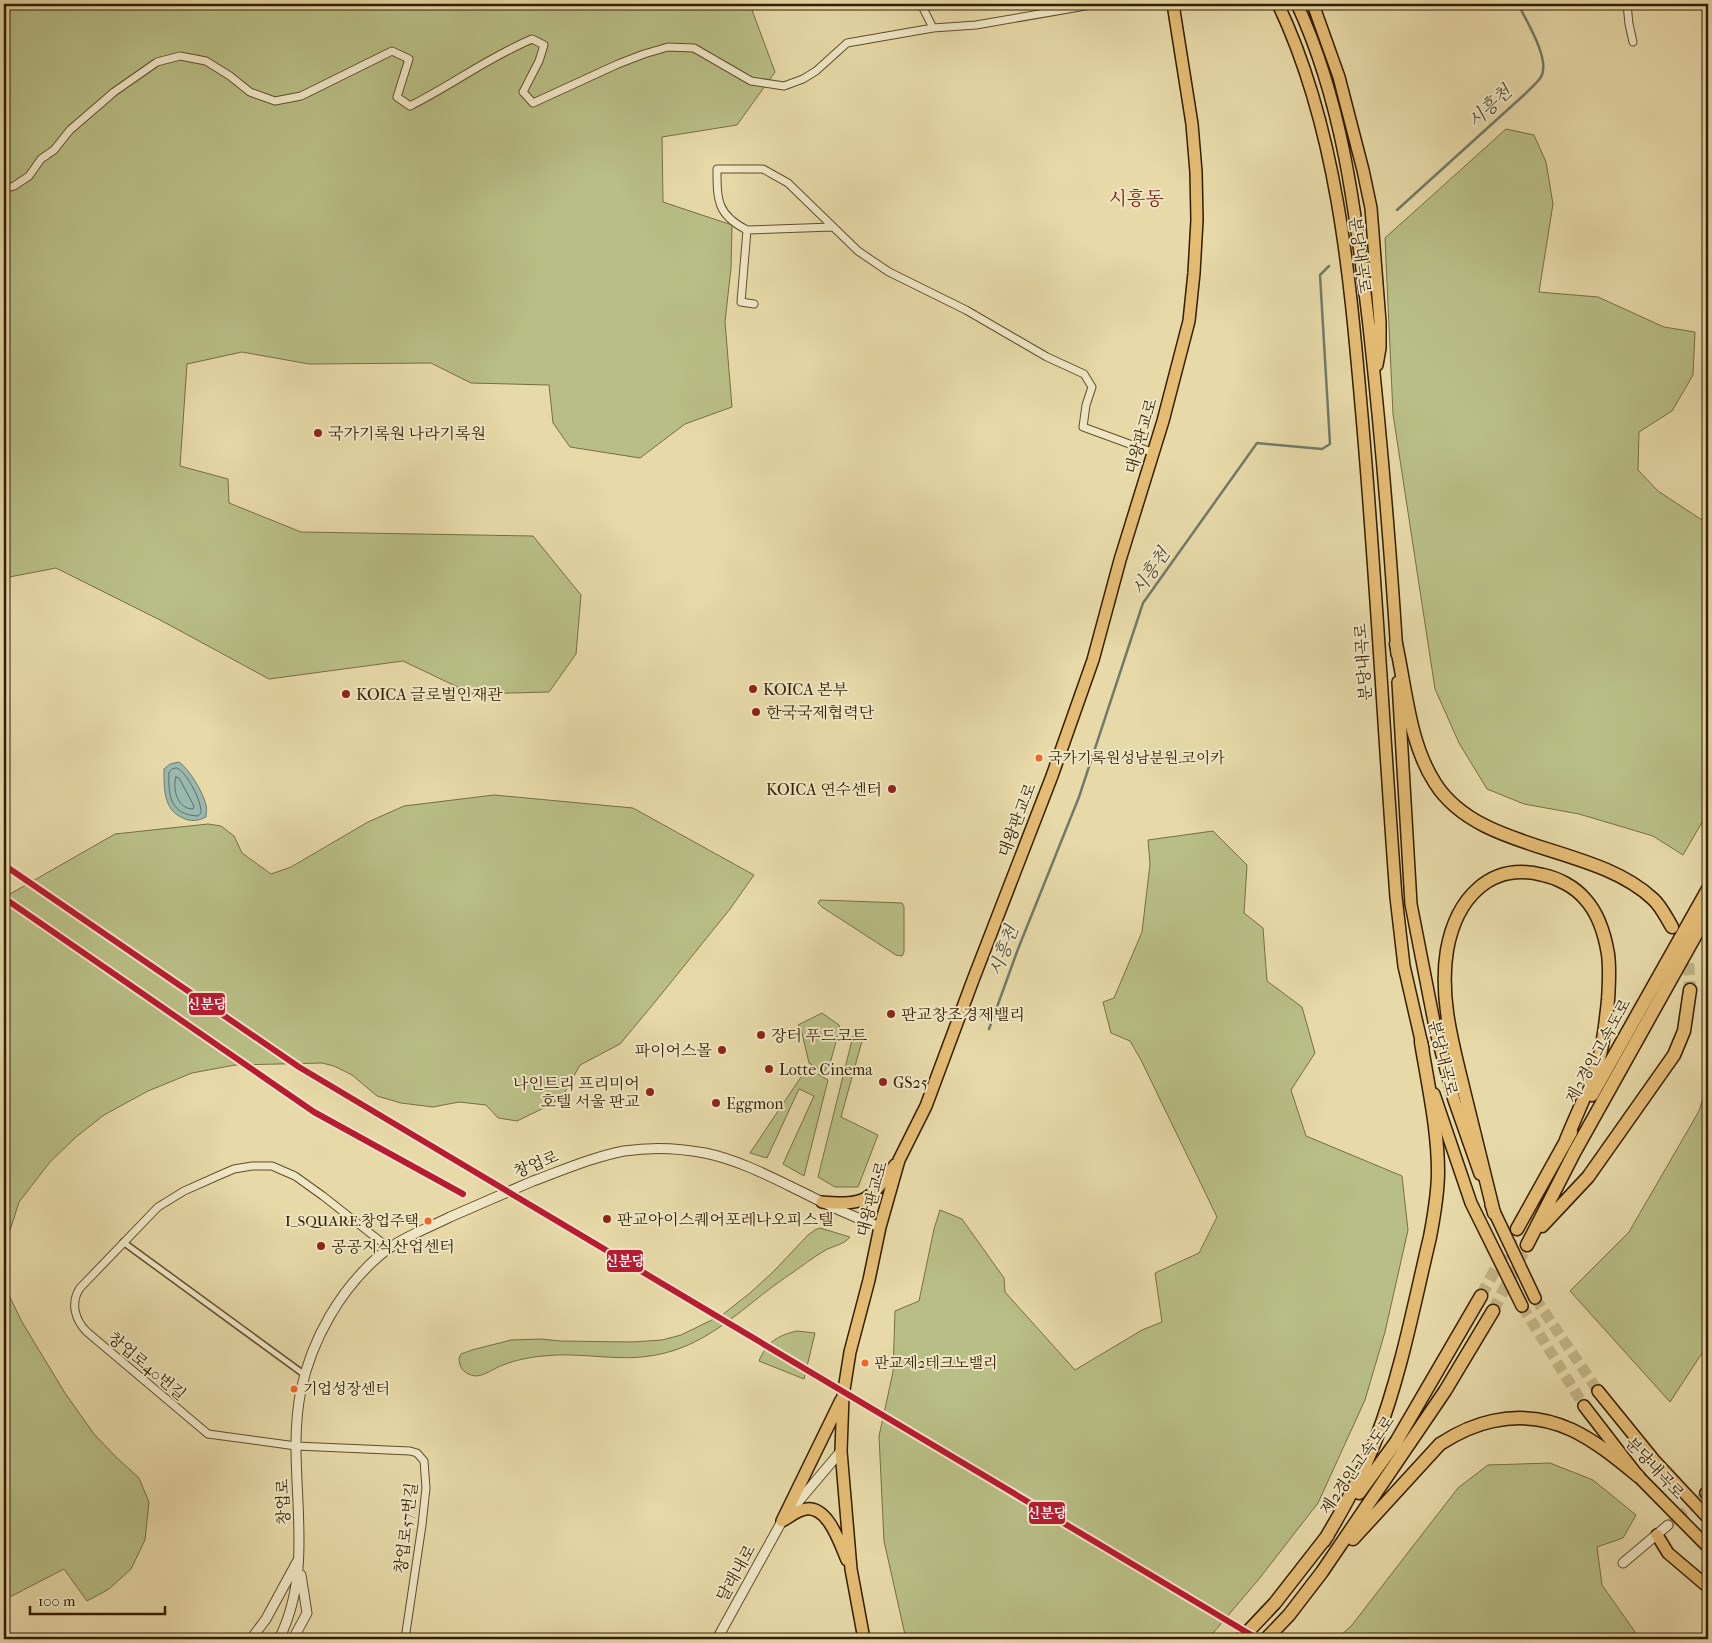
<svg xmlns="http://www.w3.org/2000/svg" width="1712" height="1643" viewBox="0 0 1712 1643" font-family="'IM FELL French Canon','Noto Serif KR',serif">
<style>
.green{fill:#b8be85;stroke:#766e42}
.water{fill:#98b9af;stroke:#707b69}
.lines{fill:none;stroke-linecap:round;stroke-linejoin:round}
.shore{stroke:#666c58;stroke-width:1}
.stream{stroke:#707b69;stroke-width:2.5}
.tertiary-tunnel{stroke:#c3b486;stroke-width:9;stroke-dasharray:9 4.5;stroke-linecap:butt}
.trunk-tunnel{stroke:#c3b486;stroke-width:11;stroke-dasharray:11 5.5;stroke-linecap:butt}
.motorway-tunnel{stroke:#c3b486;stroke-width:12;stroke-dasharray:12 6;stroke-linecap:butt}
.pedestrian-casing{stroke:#614d2a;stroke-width:8}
.minor-casing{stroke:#614d2a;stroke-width:9}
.tertiary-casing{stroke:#614d2a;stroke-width:11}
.primary-casing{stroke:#341e00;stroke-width:14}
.trunk-casing{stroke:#341e00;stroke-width:14}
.motorway-casing{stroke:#341e00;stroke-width:15}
.pedestrian{stroke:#efe6c6;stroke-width:5}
.minor{stroke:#efe6c6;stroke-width:7}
.tertiary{stroke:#efe6c6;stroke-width:9}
.primary{stroke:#e4bc74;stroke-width:11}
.trunk{stroke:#e4bc74;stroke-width:11}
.motorway{stroke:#e4bc74;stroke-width:12}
.metro-1-casing{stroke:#efe6c6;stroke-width:10}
.metro-1{stroke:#b81b30;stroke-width:6}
.poi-dot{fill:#8f2418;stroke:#efe6c6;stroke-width:2}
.bus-dot{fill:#f26522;stroke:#efe6c6;stroke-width:2}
.labels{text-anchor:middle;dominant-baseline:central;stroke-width:4;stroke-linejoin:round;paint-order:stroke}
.bus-label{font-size:15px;fill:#341e00;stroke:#efe6c6;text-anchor:start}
.street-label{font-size:16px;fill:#341e00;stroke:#efe6c6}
.poi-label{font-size:16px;fill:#341e00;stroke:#efe6c6;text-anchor:start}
.water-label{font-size:18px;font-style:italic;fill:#524c35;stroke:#efe6c6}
.quarter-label{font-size:19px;fill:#7a1f14;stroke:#efe6c6}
.line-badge{stroke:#efe6c6;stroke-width:2}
.badge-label{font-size:14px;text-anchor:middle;font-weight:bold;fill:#fff}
</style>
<rect width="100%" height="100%" fill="#e7d9a8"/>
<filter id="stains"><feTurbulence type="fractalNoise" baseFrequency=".004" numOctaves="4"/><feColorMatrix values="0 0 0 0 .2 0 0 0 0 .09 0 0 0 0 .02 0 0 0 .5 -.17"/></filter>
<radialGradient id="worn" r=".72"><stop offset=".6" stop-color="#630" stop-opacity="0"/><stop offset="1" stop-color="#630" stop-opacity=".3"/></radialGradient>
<!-- green -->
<path class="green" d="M 4,4 L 745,4 L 752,10 L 775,72 L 737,125 L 662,137 L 663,202 L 732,225 L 731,268 L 725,322 L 732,407 L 685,424 L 640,458 L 570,447 L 553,423 L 549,385 L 471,383 L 431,363 L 309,364 L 242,352 L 187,364 L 180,466 L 228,479 L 229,503 L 301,532 L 533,536 L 581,595 L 576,654 L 549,692 L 472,694 L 403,661 L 269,679 L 162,621 L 56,568 L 4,578 Z
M 1506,129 L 1534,135 L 1546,162 L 1553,204 L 1539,292 L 1598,297 L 1664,327 L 1695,332 L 1693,375 L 1672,411 L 1639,432 L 1638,470 L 1658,491 L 1708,524 L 1708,812 L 1683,855 L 1653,836 L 1579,814 L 1524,804 L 1487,789 L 1459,743 L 1435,689 L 1393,414 L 1385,238 Z
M 494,795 L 633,808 L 754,875 L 730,909 L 655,1002 L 620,1044 L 580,1065 L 562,1097 L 548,1106 L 517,1121 L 498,1118 L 486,1105 L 459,1102 L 433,1107 L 401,1103 L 377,1096 L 352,1075 L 334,1066 L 322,1063 L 235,1065 L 192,1073 L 148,1091 L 104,1115 L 76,1137 L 50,1162 L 19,1202 L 5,1246 L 5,1287 L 22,1322 L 65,1393 L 94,1434 L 117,1458 L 139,1478 L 149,1502 L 145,1540 L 131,1569 L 109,1589 L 87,1601 L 64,1569 L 4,1600 L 4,876 L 10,894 L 115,834 L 208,824 L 221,826 L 234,836 L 242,853 L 271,874 L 291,867 L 368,822 L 404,806 Z
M 1213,831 L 1247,865 L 1244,913 L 1263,928 L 1267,981 L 1302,1007 L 1315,1053 L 1291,1090 L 1306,1136 L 1402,1176 L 1408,1230 L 1385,1332 L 1365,1400 L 1318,1503 L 1259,1579 L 1208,1639 L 906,1639 L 884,1541 L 879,1436 L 893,1372 L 895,1311 L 919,1301 L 934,1229 L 940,1210 L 962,1219 L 1004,1278 L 1005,1292 L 1075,1370 L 1142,1330 L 1162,1322 L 1155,1273 L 1199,1253 L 1217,1217 L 1141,1060 L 1130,1041 L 1111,1033 L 1103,1002 L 1114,998 L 1142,932 L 1150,864 L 1148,840 Z
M 820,900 L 902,903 L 904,907 L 904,952 L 902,956 L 896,955 L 822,907 L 818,903 Z
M 822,1013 L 839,1025 L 840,1028 L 830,1063 L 824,1072 L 809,1063 L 801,1029 L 798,1025 Z
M 853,1036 L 862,1041 L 841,1117 L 878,1135 L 858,1187 L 835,1187 L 818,1177 Z
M 807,1068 L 828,1080 L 804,1176 L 783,1164 L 814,1096 L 799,1089 L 767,1158 L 750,1153 Z
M 1708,1082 L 1708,1344 L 1670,1402 L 1570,1291 L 1629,1232 L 1699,1111 Z
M 820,1228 L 850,1237 C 844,1245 832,1246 824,1251 C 812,1258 801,1267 789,1275 C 740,1308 706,1351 642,1357 C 609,1360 576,1352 544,1356 C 530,1357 516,1360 503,1365 C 494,1368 485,1376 475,1376 C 465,1374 459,1369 459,1358 L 461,1354 L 472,1350 L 511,1340 L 541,1339 L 560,1341 L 632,1342 L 662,1340 L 681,1335 L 722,1315 L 750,1293 L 774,1271 L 808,1235 L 815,1230 Z
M 797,1331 L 815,1333 L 804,1379 L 759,1361 C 766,1343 778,1335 797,1331 Z
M 1550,1463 L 1593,1480 L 1636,1515 L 1623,1538 L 1597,1547 L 1602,1585 L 1640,1639 L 1337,1639 L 1352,1625 L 1458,1488 L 1488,1465 Z"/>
<!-- water -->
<path class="water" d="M 179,762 C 189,769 203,792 206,805 C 207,809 206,813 206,817 C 198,821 191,822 183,818 C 163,810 164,787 164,769 L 170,764 Z"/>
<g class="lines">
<!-- shore -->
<path class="shore" d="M 177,768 C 187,772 202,802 201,813 L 198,816 C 170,815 168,795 169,772 L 172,769 Z
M 176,777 L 179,778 L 194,806 L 193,809 C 178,809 172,790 176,777 Z"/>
<!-- stream -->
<path class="stream" d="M 1397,210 L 1525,94 C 1530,89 1537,83 1541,77 C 1551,60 1526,20 1518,4
M 989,1029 L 1018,949 L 1079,797 L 1143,603 L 1257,443 L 1322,449 L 1330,444 L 1320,275 L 1329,266"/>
<!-- tertiary-tunnel -->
<path class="tertiary-tunnel" d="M 1668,1525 L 1706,1493"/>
<!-- trunk-tunnel -->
<path class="trunk-tunnel" d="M 1535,1298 L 1598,1391
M 1522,1306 L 1584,1406"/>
<!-- motorway-tunnel -->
<path class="motorway-tunnel" d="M 1683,946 L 1688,961 L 1690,990
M 1481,1296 L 1517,1229
M 1493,1311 L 1527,1245"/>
<defs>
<path id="pedestrian" d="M 123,1242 L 305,1375"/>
<path id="minor" d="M 921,4 L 933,28
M 1627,4 L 1629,24 L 1633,42
M 4,189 L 14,186 L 29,176 L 41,159 L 54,150 L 70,130 L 114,92 L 157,62 L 180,56 L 206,61 L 230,76 L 250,92 L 275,101 L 301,96 L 392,51 L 409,59 L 397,97 L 410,106 C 452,85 489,57 532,39 L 544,45 L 539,61 L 523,92 L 533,103 L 618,64 L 644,54 L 668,47 L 694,48 L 751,81 L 784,86 L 803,79 L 816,71 L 847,43 L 933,28 L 976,25 L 1097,4
M 747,230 L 832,227
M 754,304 L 741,302 L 747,230 C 717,215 717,200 717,169 L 763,169 L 788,183 L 858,251 L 889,272 L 966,310 L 1047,357 L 1084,374 L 1092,387 L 1086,405 L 1083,427 L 1154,453
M 389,1248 L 323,1196 L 295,1176 L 272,1166 L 252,1166 L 234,1169 L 220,1175 L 184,1191 L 158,1207 L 80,1288 C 70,1303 75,1320 87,1332 L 208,1434 L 296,1446 L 410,1451 L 417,1453 L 424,1461 L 426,1488 L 422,1525 L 405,1639"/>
<path id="tertiary" d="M 1623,1563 L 1668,1525
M 251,1639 L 266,1619 L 297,1562
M 279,1639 C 319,1559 284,1473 301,1390 C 312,1339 340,1290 379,1256 C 400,1238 426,1229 450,1217 C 478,1205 505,1193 533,1181 C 563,1170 593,1157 624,1151 C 650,1147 679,1148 705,1153 C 739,1160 771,1177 802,1192 C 827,1205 854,1217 880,1227
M 293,1639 L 307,1613 L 301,1575
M 717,1639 L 782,1521 L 841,1451"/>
<path id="primary" d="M 822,1202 C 866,1206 870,1200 895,1165
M 782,1521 L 841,1400
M 782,1521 C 788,1518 795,1512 802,1510 C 827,1501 840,1544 847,1560
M 864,1639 L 851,1569 L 841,1451 L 843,1396 L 850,1352 L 869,1280 L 880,1227 L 899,1160 L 926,1106 L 973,980 L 1052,776 L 1093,660 L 1120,560 L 1163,421 L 1189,321 L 1194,273 L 1197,220 L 1196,172 L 1192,124 L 1173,4"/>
<path id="trunk" d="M 1278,4 C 1338,130 1350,279 1362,416 C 1376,576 1384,737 1396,897 L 1404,966 L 1423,1049
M 1297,4 C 1344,105 1356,217 1369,326 C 1381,435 1390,544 1397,654
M 1313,4 L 1339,77 L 1363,170 L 1371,208 L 1380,322 L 1380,348 L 1377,365
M 1398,682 L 1411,904 L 1436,1032 L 1454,1100 L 1480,1174
M 1434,1094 L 1471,1203 L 1522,1306
M 1491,1205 L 1535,1298
M 1598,1391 L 1654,1460 L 1708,1518
M 1584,1406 L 1638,1476 L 1708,1547
M 1706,1493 L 1708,1494
M 1657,1535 L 1668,1553 L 1708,1587"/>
<path id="motorway" d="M 1396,644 C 1406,689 1409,743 1435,783 C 1479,853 1595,844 1653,899 C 1661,906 1666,917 1672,927
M 1592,1095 L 1708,889
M 1494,1213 C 1484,1172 1474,1132 1464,1091 C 1453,1045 1439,998 1447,950 C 1456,900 1489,861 1543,875 C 1558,878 1575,887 1585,899 C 1598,913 1605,936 1608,954 C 1610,969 1609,985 1608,1000 C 1606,1020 1604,1040 1599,1059 C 1590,1087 1577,1113 1566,1140
M 1542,1226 L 1588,1177 L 1674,1055 L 1684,1031 L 1690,990
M 1517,1229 L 1571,1132
M 1527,1245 L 1574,1153 L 1708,913
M 1359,1493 L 1396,1442 L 1481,1296
M 1353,1539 L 1440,1444 C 1457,1433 1473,1425 1493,1421 C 1554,1408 1593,1439 1638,1476
M 1324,1541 C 1344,1508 1362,1475 1376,1439 C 1401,1374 1414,1304 1430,1237 C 1434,1216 1438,1194 1438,1172 C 1438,1129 1428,1085 1421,1042
M 1241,1639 L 1275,1603 L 1328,1535
M 1266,1639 L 1289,1615 L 1322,1572 L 1445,1391 L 1493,1311"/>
</defs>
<!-- pedestrian casing -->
<use href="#pedestrian" class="pedestrian-casing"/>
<!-- minor casing -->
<use href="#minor" class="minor-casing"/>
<!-- tertiary casing -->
<use href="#tertiary" class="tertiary-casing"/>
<!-- primary casing -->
<use href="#primary" class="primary-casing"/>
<!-- trunk casing -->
<use href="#trunk" class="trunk-casing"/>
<!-- motorway casing -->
<use href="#motorway" class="motorway-casing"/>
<!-- pedestrian -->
<use href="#pedestrian" class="pedestrian"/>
<!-- minor -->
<use href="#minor" class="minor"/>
<!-- tertiary -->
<use href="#tertiary" class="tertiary"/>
<!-- primary -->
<use href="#primary" class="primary"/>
<!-- trunk -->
<use href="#trunk" class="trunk"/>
<!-- motorway -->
<use href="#motorway" class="motorway"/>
<defs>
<path id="metro-1" d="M 4,865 L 299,1067 L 1258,1639
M 4,898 L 314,1112 L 463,1194"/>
</defs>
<!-- metro-1 casing -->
<use href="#metro-1" class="metro-1-casing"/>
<!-- metro-1 -->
<use href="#metro-1" class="metro-1"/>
</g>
<!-- markers -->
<g class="poi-dot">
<circle cx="318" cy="433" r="5"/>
<circle cx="753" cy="689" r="5"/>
<circle cx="346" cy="694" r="5"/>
<circle cx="756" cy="712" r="5"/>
<circle cx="892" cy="789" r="5"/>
<circle cx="891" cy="1014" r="5"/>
<circle cx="761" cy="1035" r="5"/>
<circle cx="722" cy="1050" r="5"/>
<circle cx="769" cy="1069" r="5"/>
<circle cx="883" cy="1082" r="5"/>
<circle cx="650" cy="1092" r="5"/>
<circle cx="716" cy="1103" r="5"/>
<circle cx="607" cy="1219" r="5"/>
<circle cx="321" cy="1246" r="5"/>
</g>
<g class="bus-dot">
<circle cx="1039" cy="758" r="4.5"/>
<circle cx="428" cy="1221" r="4.5"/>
<circle cx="865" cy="1363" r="4.5"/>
<circle cx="294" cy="1389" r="4.5"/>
</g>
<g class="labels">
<!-- bus labels -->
<g class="bus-label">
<text x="1048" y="758">국가기록원성남분원.코이카</text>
<text x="419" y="1221" text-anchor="end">I_SQUARE.창업주택</text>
<text x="874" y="1363">판교제2테크노밸리</text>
<text x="303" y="1389">기업성장센터</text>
</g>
<!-- street labels -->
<g class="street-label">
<text transform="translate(1360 255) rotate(82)">분당내곡로</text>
<text transform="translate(1141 436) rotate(-74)">대왕판교로</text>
<text transform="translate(1363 662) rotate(-94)">분당내곡로</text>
<text transform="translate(1017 820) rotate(-69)">대왕판교로</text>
<text transform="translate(1598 1051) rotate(-61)">제2경인고속도로</text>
<text transform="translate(1443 1058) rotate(76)">분당내곡로</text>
<text transform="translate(536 1164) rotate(-22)">창업로</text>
<text transform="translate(872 1199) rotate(-75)">대왕판교로</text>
<text transform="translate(147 1366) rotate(40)">창업로40번길</text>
<text transform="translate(1357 1465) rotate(-55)">제2경인고속도로</text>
<text transform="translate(1655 1468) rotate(47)">분당내곡로</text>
<text transform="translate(283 1502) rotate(-92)">창업로</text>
<text transform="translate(406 1528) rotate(-83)">창업로57번길</text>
<text transform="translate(736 1573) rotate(-61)">달래내로</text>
</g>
<!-- poi labels -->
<g class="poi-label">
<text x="328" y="433">국가기록원 나라기록원</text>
<text x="763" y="689">KOICA 본부</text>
<text x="356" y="694">KOICA 글로벌인재관</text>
<text x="766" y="712">한국국제협력단</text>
<text x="882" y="789" text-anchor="end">KOICA 연수센터</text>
<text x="901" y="1014">판교창조경제밸리</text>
<text x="771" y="1035">장터 푸드코트</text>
<text x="712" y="1050" text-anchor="end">파이어스몰</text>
<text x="779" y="1069">Lotte Cinema</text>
<text x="893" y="1082">GS25</text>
<text x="640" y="1083" text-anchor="end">나인트리 프리미어<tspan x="640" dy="18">호텔 서울 판교</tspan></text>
<text x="726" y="1103">Eggmon</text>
<text x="617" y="1219">판교아이스퀘어포레나오피스텔</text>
<text x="331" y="1246">공공지식산업센터</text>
</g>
<!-- water labels -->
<g class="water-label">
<text transform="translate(1490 107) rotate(-43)">시흥천</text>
<text transform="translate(1151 572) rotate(-56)">시흥천</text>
<text transform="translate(1004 951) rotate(-70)">시흥천</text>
</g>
<!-- quarter labels -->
<g class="quarter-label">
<text x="1136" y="199">시흥동</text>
</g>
</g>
<g class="line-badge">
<rect x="188" y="992" width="38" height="24" rx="5" fill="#b81b30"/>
<rect x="606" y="1249" width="38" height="24" rx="5" fill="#b81b30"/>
<rect x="1028" y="1501" width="38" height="24" rx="5" fill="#b81b30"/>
</g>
<g class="badge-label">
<text x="207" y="1009">신분당</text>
<text x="625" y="1266">신분당</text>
<text x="1047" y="1518">신분당</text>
</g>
<!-- margin -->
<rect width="1712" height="1643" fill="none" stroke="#e7d9a8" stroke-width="20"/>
<rect x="5" y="5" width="1702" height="1633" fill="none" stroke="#341e00" stroke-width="2.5"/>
<rect x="10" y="10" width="1692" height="1623" fill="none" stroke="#341e00"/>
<!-- scale -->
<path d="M30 1606v8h135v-8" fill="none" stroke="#341e00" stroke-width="2.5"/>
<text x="38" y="1606" font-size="15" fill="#341e00" stroke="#efe6c6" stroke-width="4" paint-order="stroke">100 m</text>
<rect width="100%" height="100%" filter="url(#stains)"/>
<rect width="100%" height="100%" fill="url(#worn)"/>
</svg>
